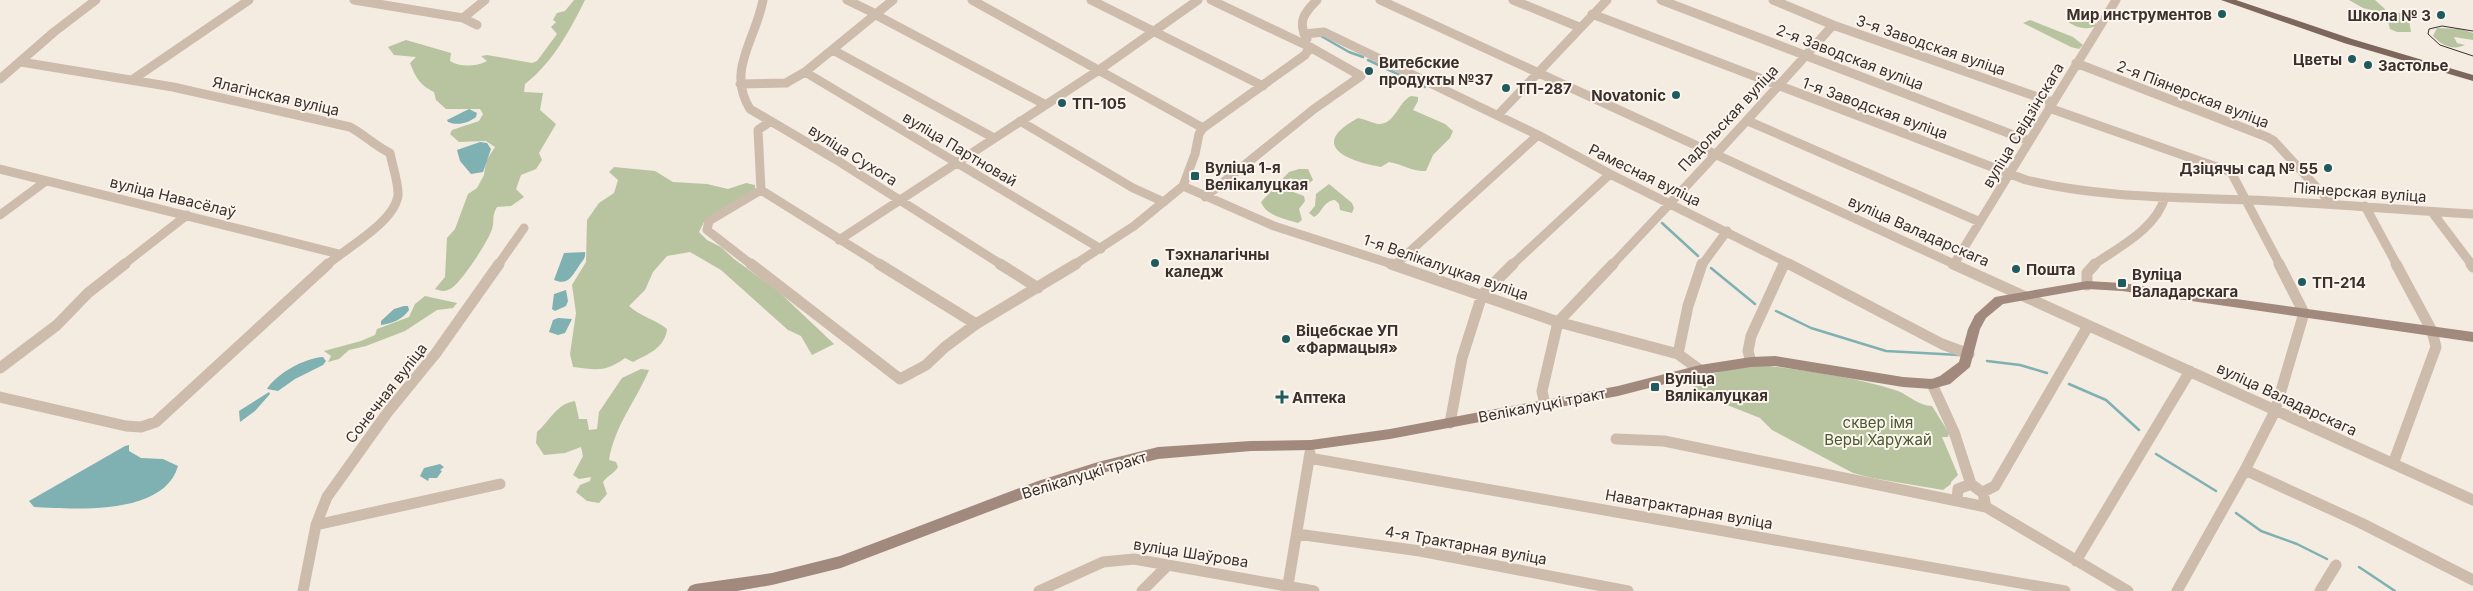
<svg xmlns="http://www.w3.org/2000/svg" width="2473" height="591" viewBox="0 0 2473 591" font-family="Inter,sans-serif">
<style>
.green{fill:#b8c4a0}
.water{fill:#7fb0b2}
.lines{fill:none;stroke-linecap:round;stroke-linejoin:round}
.stream{stroke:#7fb0b2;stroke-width:2.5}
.street-far1{stroke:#cdbbac;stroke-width:9}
.street{stroke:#cdbbac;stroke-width:11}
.secondary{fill:#a18a7d;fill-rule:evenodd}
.primary{fill:#7d675c;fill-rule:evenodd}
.tram{stroke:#3b302b;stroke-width:1}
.poi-dot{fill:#1f5a5e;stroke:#fbf5ee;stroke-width:2}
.labels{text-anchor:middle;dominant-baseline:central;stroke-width:4;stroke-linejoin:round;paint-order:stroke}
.poi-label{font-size:15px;font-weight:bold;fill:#3b302b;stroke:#fbf5ee;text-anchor:start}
.street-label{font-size:15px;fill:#3b302b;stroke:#fbf5ee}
.park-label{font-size:15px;fill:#4a5a2e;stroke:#fbf5ee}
</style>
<rect width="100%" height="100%" fill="#f4ebe1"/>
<!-- green -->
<path class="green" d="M 574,0 L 585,0 C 569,32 553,62 525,84 L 524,92 L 543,93 L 540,110 L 556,124 L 539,153 L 542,160 L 536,169 L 521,175 L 516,189 L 524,197 L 511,206 L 497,207 C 491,217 495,220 492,229 C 489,240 460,285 450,289 C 445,292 440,291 435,289 L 445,277 L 447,238 L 455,229 L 468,194 L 477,188 L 484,175 L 486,161 L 495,147 L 486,141 L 459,142 L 450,134 L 452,130 L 479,121 L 483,114 L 480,109 L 446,109 L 436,100 L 434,92 C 420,85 416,78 410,63 L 416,57 L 394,55 L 388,47 L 406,40 L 451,53 L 450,61 C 460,67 476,67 487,61 L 481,56 L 487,55 L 532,63 L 537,61 L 557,34 L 551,27 L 556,22 L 553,20 L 557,13 L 565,11 Z
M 2349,0 L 2375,0 L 2385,9 L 2384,13 L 2363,8 Z
M 2396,12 L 2408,15 L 2411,32 L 2397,32 L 2390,29 L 2388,21 Z
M 2069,17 L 2091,20 L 2098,25 C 2087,31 2075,28 2066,20 Z
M 2030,20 L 2073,37 L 2083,45 L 2079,49 L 2071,47 L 2023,23 Z
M 2437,28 L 2461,29 L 2473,33 L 2473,40 L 2454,37 L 2457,43 L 2465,45 C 2453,51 2441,45 2433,36 Z
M 1411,96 L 1418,97 L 1418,101 L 1413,110 L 1445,124 L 1453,131 L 1450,138 L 1433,155 L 1426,171 C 1413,172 1402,164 1389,162 L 1381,167 C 1346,161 1308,145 1358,118 C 1365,119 1372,123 1378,124 C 1395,125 1398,102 1411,96 Z
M 614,167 L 655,171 L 673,182 L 707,184 L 728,189 L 746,183 L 755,185 L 755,190 L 704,222 L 699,232 L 707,240 L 721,247 L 734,259 L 778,291 L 834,344 L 812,355 L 801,336 L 788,330 L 721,270 L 690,252 L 667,256 L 653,272 L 645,290 L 629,306 C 641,317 655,319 667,329 C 665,348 648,354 633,362 L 625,358 C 606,372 597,370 573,367 L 570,354 L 576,313 L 572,285 L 586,262 L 587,220 L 599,203 L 614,193 L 618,180 L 609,172 Z
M 1299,169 L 1308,169 L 1313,180 L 1307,185 L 1297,186 L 1291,178 L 1284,182 L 1285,189 L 1304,196 L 1305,201 L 1299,209 L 1302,220 L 1298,223 C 1285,219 1266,216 1261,202 L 1289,172 Z
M 1329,184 L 1352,203 L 1354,208 L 1352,213 L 1340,210 L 1339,204 L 1335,200 C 1323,201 1323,212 1314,217 L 1309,213 L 1315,206 L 1316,194 Z
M 425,296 L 457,303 L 453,308 L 437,310 L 405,331 L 366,346 L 349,350 L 339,359 L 328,362 L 331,356 L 324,351 L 361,341 L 375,335 L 377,329 L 409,317 L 415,304 Z
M 1763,365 C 1808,371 1855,377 1898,391 C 1910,396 1919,406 1932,406 L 1949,433 L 1948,437 L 1942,437 L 1958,475 L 1951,482 L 1951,484 L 1943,490 L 1872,478 L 1853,473 L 1772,430 L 1760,418 L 1722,403 L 1708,394 L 1698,392 L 1689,381 L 1726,370 Z
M 641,369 L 649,370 C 636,401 615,425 609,460 L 616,462 L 618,467 C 614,474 608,475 603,482 L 607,494 L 599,503 L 587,501 L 576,492 L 580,485 L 590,481 L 591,477 L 579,479 L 573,475 L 583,456 L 581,447 L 565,453 L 544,455 L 536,443 L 537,432 C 550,421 556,404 575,401 L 579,419 L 587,419 L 589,430 L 597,429 L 599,412 L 622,378 Z"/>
<!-- water -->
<path class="water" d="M 469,109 L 477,113 L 476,117 C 468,123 458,126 448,122 L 447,120 Z
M 480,142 L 487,143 L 491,149 L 483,172 L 471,174 L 460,161 L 457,150 Z
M 585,252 C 586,259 582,261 579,266 C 572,276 568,286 554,280 L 564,253 Z
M 566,290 L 568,301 L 566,306 L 555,311 L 552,309 L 554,294 Z
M 404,306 L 408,306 L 409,310 C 402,320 393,323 381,325 L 381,321 L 394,309 Z
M 558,318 L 572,319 L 565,333 L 558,335 L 549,332 L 553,320 Z
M 323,357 L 326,361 L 323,365 L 295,379 L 278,391 L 267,389 C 277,373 305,358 323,357 Z
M 269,392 L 270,394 L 255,411 L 240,422 L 239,411 Z
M 129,445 L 129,451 L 141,458 L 163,459 L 178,466 C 164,516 75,509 34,507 L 29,501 L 125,446 Z
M 440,464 L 444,467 L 440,470 L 442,471 L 437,478 L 429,478 L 428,481 L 420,476 L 424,468 Z"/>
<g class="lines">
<!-- stream -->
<path class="stream" d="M 1321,36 L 1349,52 L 1363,57
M 1368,60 L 1425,87
M 1662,223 L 1698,256
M 1711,268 L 1755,304
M 1776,311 L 1811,328 L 1886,351 L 1959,355
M 1987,361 L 2020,365 L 2047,373
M 2069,384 L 2106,400 L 2139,430
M 2156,454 L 2216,491
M 2236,513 L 2261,531 L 2297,544 L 2327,559
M 2359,567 L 2395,591"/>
<!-- street-far1 -->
<path class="street-far1" d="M 354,0 L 463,18 L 477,25
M 763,0 C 756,39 726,71 750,109 L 835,159 L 1002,265
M 847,0 L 876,14
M 972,0 L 1203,128
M 1091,0 L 1263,86
M 1380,0 L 1956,265
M 1513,0 L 1579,27
M 1661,0 L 2029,141
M 1773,0 L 1833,25 L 2052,102
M 1592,14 L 2026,180 C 2100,198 2174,197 2249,200 C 2324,203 2398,210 2473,214
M 876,15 L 1046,105
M 463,18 L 485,0
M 1304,34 L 1324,32 L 1538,135 L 1610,174 L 1792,265
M 1307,39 C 1297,22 1304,13 1317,0
M 833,50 L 994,138
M 21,62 L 173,87 L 350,127 C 365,135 375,146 390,153 C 392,164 399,185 398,195 C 395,222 346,248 327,265
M 2076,63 L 2267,137 L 2274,141 L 2332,204
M 805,72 L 1101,249
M 0,79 L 54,32 L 96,0
M 132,80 L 249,0
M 740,84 L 786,83 L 805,72 L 893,0
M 2049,108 L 2231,172 L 2280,265
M 1498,115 L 1607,0
M 1020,121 L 1133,188 L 1164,202
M 1748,121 L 1980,222
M 0,169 L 339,254
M 1183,186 L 1274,226 L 1395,265
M 761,190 L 881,265
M 1205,197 L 1314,109 L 1361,76 L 1310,47 L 1211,0
M 2365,206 L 2397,265
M 2432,212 L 2472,265
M 0,215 L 46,181
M 839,240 L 1099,70 L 1198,0
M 1954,264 L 2116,0
M 123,265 L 187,215
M 498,265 L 524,228
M 752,265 L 707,230 L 709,221 L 761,190 L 758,130 L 771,121
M 1074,265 L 1134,226 L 1183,186 L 1195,154 L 1199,134 L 1203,128 L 1305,55 L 1310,47
M 1395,265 L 1538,135
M 1512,265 L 1610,174
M 1612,265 C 1687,186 1761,106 1833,25
M 1702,265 L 1727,231
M 1784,265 L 1785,262
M 2093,265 C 2119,247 2156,229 2165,197"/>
<!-- street -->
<path class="street" d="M 751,264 L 900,379 L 926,365 L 945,347 L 976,324 L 1076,264
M 879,264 L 976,324
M 1000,264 L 1038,288
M 1391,264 L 1558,322 L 1678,354 L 1700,370
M 1789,264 L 1942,344 L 1969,354
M 1953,264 L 2473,500
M 2471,264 L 2473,267
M 2087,285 L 2087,273 L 2095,264
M 1678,354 L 1688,306 L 1702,264
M 1751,362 L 1748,351 L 1751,336 L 1784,264
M 0,368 L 57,325 L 88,293 L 125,264
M 1932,384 L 1954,432 L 1971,484
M 0,397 L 126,426 L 141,427 L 156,422 L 328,264
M 1545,405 L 1542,391 L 1558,322 L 1613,264
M 1450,423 L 1462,358 L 1482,295 L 1513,264
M 1616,439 L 1664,441 L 1986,507 L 2128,591
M 1309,458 L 2065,591
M 2393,464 L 2436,347 L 2432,331 L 2396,264
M 2245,470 L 2361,523 L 2473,580
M 1983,492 L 1995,486 L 2088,326
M 1957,500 L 1958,489 L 1971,484 L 1983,493 L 1986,507
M 316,525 L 500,484
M 1297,534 L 1420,551 L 1628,591
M 2076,561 L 2190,371
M 1288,585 L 1310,453
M 303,591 L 316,525 L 327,497 L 387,413 L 436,353 L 499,264
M 1039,591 L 1103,562 L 1134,559 L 1314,591
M 1142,591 L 1167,566
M 2177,591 L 2245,470 L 2275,411 L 2304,313 L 2279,264
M 2320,591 L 2336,565"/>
<!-- secondary -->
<path class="secondary" d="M 2087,281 L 2122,283 L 2473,332 L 2473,342 L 2122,291 L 2087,289 L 2003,304 L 1986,318 L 1980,329 L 1970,367 L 1950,384 L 1932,389 L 1903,387 L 1775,366 L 1751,367 L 1700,375 L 1618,396 L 1390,439 L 1311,450 L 1251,451 L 1158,459 L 1098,474 L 1046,490 L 841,568 L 772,585 L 737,591 L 687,591 L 690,586 L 695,584 L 772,573 L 840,556 L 1038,481 L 1098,462 L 1158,447 L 1251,441 L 1311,440 L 1390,429 L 1618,386 L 1700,365 L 1751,357 L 1775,356 L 1903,377 L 1932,379 L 1940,376 L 1959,362 L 1968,329 L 1975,315 L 1995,297 Z"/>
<!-- primary -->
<path class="primary" d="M 2221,0 L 2236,0 L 2352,39 L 2473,75 L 2473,81 L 2344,43 Z"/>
<!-- tram -->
<path class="tram" d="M 2473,31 L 2442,26 L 2429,29 L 2428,34 L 2440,45 L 2473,56"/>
</g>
<!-- markers -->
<g class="poi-dot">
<circle cx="2222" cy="14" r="5"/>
<circle cx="2441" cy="15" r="5"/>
<circle cx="2352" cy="59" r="5"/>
<circle cx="2368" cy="65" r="5"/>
<circle cx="1369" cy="71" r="5"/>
<circle cx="1506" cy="88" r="5"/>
<circle cx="1676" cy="95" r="5"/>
<circle cx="1062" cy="103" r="5"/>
<circle cx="2328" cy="168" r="5"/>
<rect x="1190" y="171" width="10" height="10" rx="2.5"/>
<circle cx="1155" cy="263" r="5"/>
<circle cx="2016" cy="269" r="5"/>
<circle cx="2302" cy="282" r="5"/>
<rect x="2117" y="278" width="10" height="10" rx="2.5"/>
<circle cx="1286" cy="339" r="5"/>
<rect x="1650" y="382" width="10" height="10" rx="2.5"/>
<path d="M1279.5 389.5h5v5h5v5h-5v5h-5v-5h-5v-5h5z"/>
</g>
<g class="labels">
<!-- poi labels -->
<g class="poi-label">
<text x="2212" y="14" text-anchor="end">Мир инструментов</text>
<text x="2431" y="15" text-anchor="end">Школа № 3</text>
<text x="2342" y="59" text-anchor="end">Цветы</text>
<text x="1379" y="62">Витебские<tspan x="1379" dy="17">продукты №37</tspan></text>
<text x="2378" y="65">Застолье</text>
<text x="1516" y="88">ТП-287</text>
<text x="1666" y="95" text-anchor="end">Novatonic</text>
<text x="1072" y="103">ТП-105</text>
<text x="1205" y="167">Вуліца 1-я<tspan x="1205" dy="17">Велікалуцкая</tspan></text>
<text x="2318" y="168" text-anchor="end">Дзіцячы сад № 55</text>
<text x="1165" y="254">Тэхналагічны<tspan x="1165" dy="17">каледж</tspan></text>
<text x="2026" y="269">Пошта</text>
<text x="2132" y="274">Вуліца<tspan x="2132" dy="17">Валадарскага</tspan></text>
<text x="2312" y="282">ТП-214</text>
<text x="1296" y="330">Віцебскае УП<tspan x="1296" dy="17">«Фармацыя»</tspan></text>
<text x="1665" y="378">Вуліца<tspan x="1665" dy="17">Вялікалуцкая</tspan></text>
<text x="1292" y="397">Аптека</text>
</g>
<!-- street labels -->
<g class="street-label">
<text transform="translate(1931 45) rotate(19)">3-я Заводская вуліца</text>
<text transform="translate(1850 57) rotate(21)">2-я Заводская вуліца</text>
<text transform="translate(2193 94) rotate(21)">2-я Піянерская вуліца</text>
<text transform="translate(276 96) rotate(13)">Ялагінская вуліца</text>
<text transform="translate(1875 108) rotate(20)">1-я Заводская вуліца</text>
<text transform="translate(1728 118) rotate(-47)">Падольская вуліца</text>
<text transform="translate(2023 125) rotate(-59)">вуліца Свідзінскага</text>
<text transform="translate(960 149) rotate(31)">вуліца Партновай</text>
<text transform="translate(853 155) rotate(32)">вуліца Сухога</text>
<text transform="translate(1645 175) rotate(26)">Рамесная вуліца</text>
<text transform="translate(2360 192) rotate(4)">Піянерская вуліца</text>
<text transform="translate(173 197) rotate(14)">вуліца Навасёлаў</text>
<text transform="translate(1919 231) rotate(24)">вуліца Валадарскага</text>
<text transform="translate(1446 267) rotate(19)">1-я Велікалуцкая вуліца</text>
<text transform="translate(386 393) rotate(-52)">Сонечная вуліца</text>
<text transform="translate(2287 399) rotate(25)">вуліца Валадарскага</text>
<text transform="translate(1542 405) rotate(-11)">Велікалуцкі тракт</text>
<text transform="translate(1084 475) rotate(-17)">Велікалуцкі тракт</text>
<text transform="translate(1689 509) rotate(10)">Наватрактарная вуліца</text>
<text transform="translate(1466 545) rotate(10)">4-я Трактарная вуліца</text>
<text transform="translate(1191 553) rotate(9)">вуліца Шаўрова</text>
</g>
<!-- park labels -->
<g class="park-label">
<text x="1878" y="422">сквер імя<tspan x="1878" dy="17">Веры Харужай</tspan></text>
</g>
</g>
</svg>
